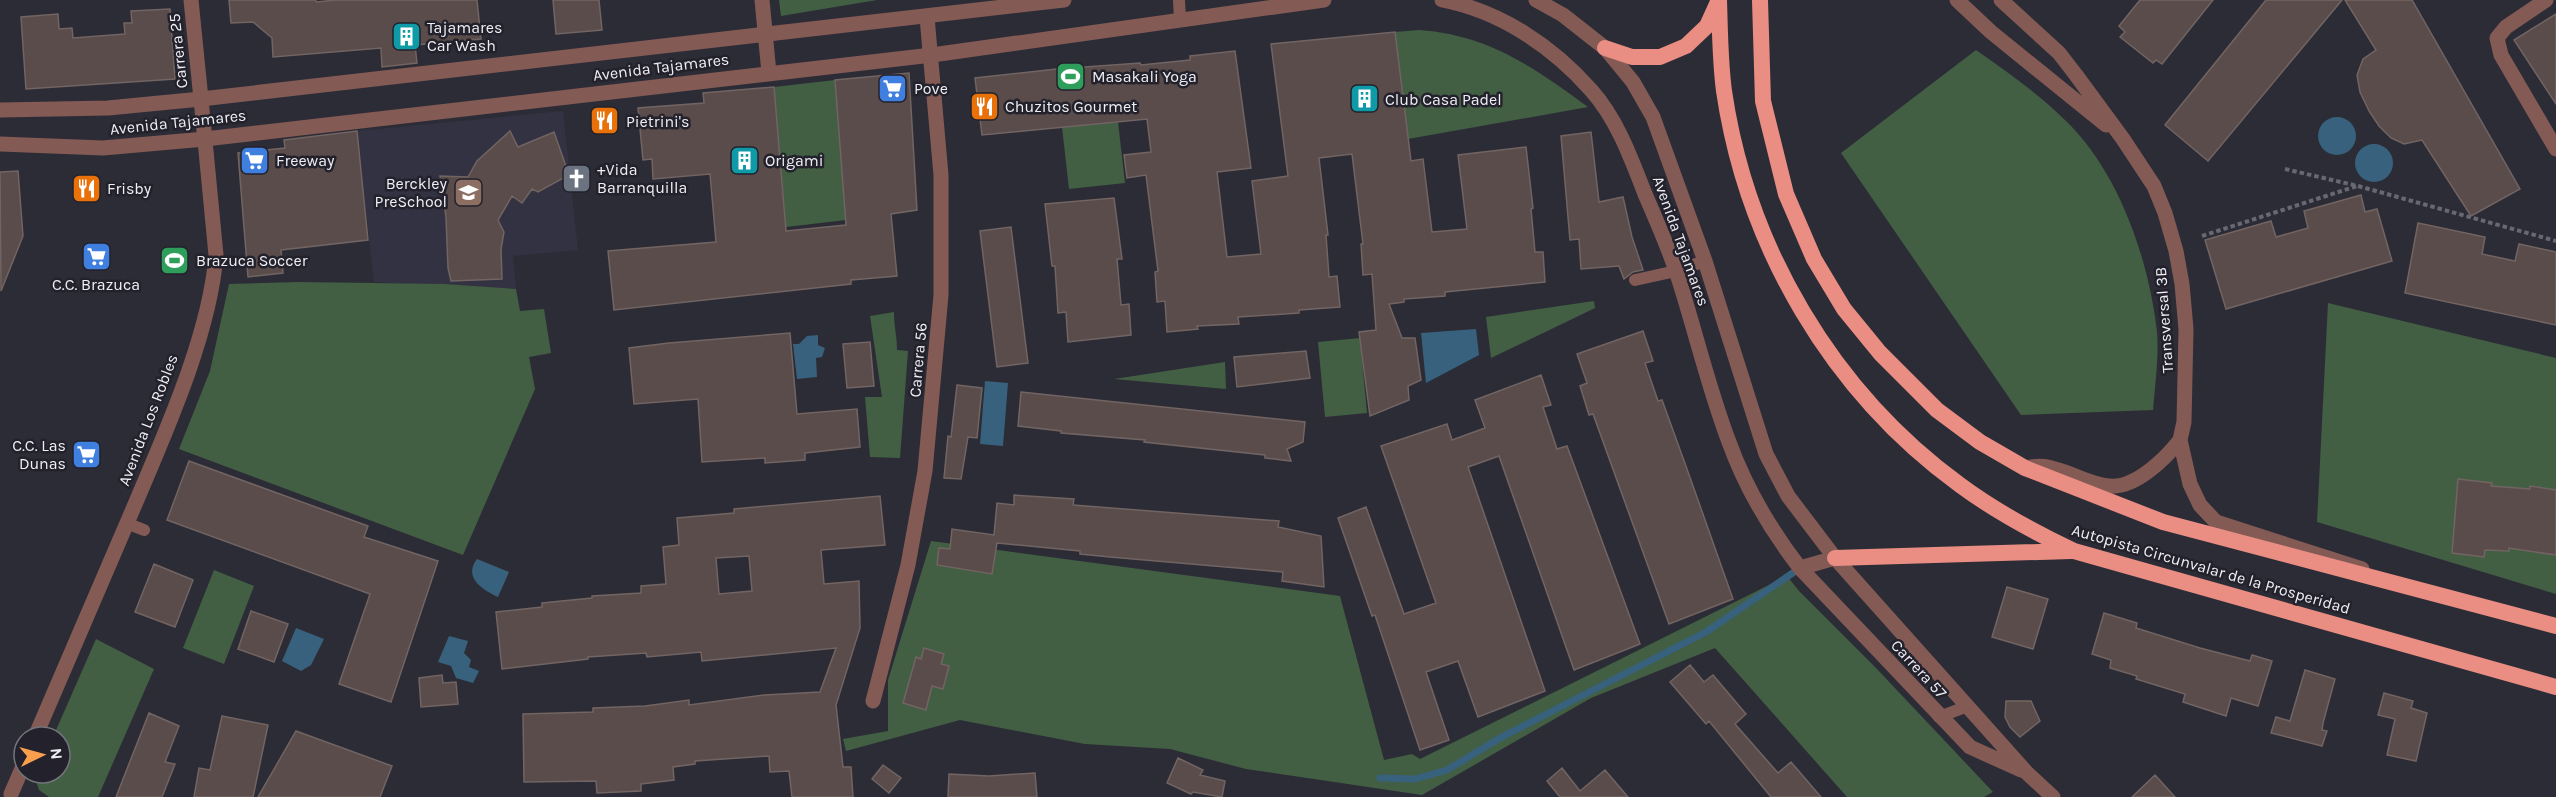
<svg xmlns="http://www.w3.org/2000/svg" width="2556" height="797" viewBox="0 0 2556 797" font-family="Karla,sans-serif">
<style>
.built{fill:#333242}
.green{fill:#425f44}
.water{fill:#38617d}
.lines{fill:none;stroke-linecap:round;stroke-linejoin:round}
.stream{stroke:#38617d;stroke-width:7}
.building{fill:#594c4a;stroke:#726462;stroke-width:1.5;fill-rule:evenodd}
.path{stroke:#686872;stroke-width:4;stroke-dasharray:4.5 3;stroke-linecap:butt}
.service{stroke:#845a55;stroke-width:12}
.minor{stroke:#845a55;stroke-width:15}
.tertiary{stroke:#845a55;stroke-width:15}
.trunk{stroke:#ea8d82;stroke-width:16}
.labels{text-anchor:middle;dominant-baseline:central;stroke-width:5;stroke-linejoin:round;paint-order:stroke}
.poi-label{font-size:16px;fill:#eeeef5;stroke:#23222c;text-anchor:start}
.street-label{font-size:16px;fill:#eeeef5;stroke:#23222c}
</style>
<rect width="100%" height="100%" fill="#2c2c36"/>
<!-- built -->
<path class="built" d="M 563,111 L 578,250 L 513,256 L 516,289 L 374,282 L 357,131 Z"/>
<!-- green -->
<path class="green" d="M 779,0 L 877,0 L 781,16 Z
M 1419,30 C 1489,35 1533,67 1588,107 L 1408,139 L 1395,32 Z
M 1976,50 C 2007,72 2039,94 2066,121 C 2119,172 2149,260 2157,332 C 2159,357 2155,385 2153,410 L 2021,415 L 1841,153 Z
M 835,80 L 846,220 L 786,227 L 774,87 Z
M 1118,122 L 1125,183 L 1069,189 L 1062,127 Z
M 298,282 L 444,284 L 516,289 L 520,311 L 544,309 L 551,353 L 529,357 L 535,389 L 463,555 L 179,449 L 210,371 L 229,284 Z
M 1594,301 L 1595,308 L 1491,358 L 1486,317 Z
M 2328,303 L 2556,358 L 2556,594 L 2317,522 Z
M 894,312 C 894,328 897,335 897,350 L 908,351 L 900,458 L 870,457 L 865,397 L 882,397 L 870,316 Z
M 1360,338 L 1367,413 L 1325,417 L 1318,342 Z
M 1225,362 L 1226,389 L 1114,379 Z
M 931,541 L 1340,596 L 1384,760 L 1412,754 L 1420,759 L 1787,576 L 1799,591 L 1876,668 L 1993,792 L 1984,797 L 1847,797 L 1715,648 L 1591,698 L 1422,795 L 1246,769 L 1170,749 L 1085,744 L 960,720 L 846,751 L 843,739 L 888,731 L 888,680 Z
M 214,570 L 254,586 L 224,664 L 183,648 Z
M 96,639 L 154,669 L 98,797 L 49,797 L 39,790 L 35,778 L 38,773 L 60,773 L 60,737 L 53,737 Z"/>
<!-- water -->
<path class="water" d="M2318 136a19 19 0 1 1 38 0a19 19 0 1 1-38 0Z
M2355 163a19 19 0 1 1 38 0a19 19 0 1 1-38 0Z
M 1476,329 L 1479,355 L 1426,383 L 1421,333 Z
M 818,335 L 818,345 L 825,348 L 822,357 L 816,358 L 817,377 L 797,379 L 793,344 L 799,344 L 807,336 Z
M 985,381 L 1008,383 L 1003,446 L 980,444 Z
M 477,559 L 509,572 L 498,597 C 482,590 463,577 477,559 Z
M 296,628 L 324,639 L 311,665 L 301,671 L 282,661 Z
M 449,636 L 468,641 L 464,653 L 471,660 L 469,667 L 479,671 L 473,683 L 456,678 L 451,666 L 438,662 Z"/>
<g class="lines">
<!-- stream -->
<path class="stream" d="M 1380,778 L 1415,779 L 1447,770 L 1500,738 L 1706,632 L 1800,568"/>
</g>
<!-- building -->
<path class="building" d="M 229,0 L 315,0 L 317,2 L 335,0 L 477,0 L 481,39 L 415,45 L 417,63 L 382,67 L 381,48 L 273,57 L 272,38 L 253,22 L 231,23 Z
M 553,0 L 599,0 L 602,30 L 556,34 Z
M 2140,0 L 2213,0 L 2162,64 L 2156,60 L 2153,63 L 2120,37 L 2125,32 L 2119,26 Z
M 2266,0 L 2342,0 L 2208,161 L 2165,125 Z
M 2345,0 L 2412,0 L 2520,189 L 2471,216 L 2422,140 L 2404,144 L 2391,138 L 2379,126 L 2369,111 L 2360,92 L 2357,75 L 2363,59 L 2376,50 Z
M 170,9 L 175,79 L 26,89 L 21,17 L 58,14 L 59,29 L 72,28 L 73,38 L 125,34 L 124,23 L 132,23 L 131,11 Z
M 2556,14 L 2556,104 L 2514,40 Z
M 1395,32 L 1411,161 L 1423,159 L 1432,232 L 1467,229 L 1458,155 L 1526,147 L 1533,208 L 1531,209 L 1535,252 L 1543,252 L 1545,282 L 1445,292 L 1445,296 L 1404,299 L 1404,302 L 1389,304 L 1402,338 L 1415,338 L 1421,380 L 1408,386 L 1409,400 L 1370,416 L 1359,332 L 1376,330 L 1372,274 L 1363,275 L 1361,244 L 1363,244 L 1352,154 L 1319,158 L 1328,235 L 1326,235 L 1329,277 L 1337,276 L 1340,307 L 1299,310 L 1299,313 L 1238,317 L 1239,324 L 1197,326 L 1198,329 L 1167,332 L 1165,301 L 1157,302 L 1155,272 L 1158,271 L 1146,175 L 1127,178 L 1124,155 L 1151,152 L 1147,119 L 982,135 L 975,78 L 1057,69 L 1140,63 L 1141,65 L 1190,60 L 1190,56 L 1235,51 L 1251,168 L 1217,172 L 1227,257 L 1261,254 L 1252,181 L 1288,176 L 1271,44 Z
M 909,73 L 917,210 L 891,214 L 897,276 L 851,280 L 851,284 L 614,310 L 608,251 L 716,242 L 710,174 L 653,179 L 652,159 L 643,160 L 638,108 L 704,103 L 703,93 L 774,87 L 786,231 L 846,225 L 835,80 Z
M 357,131 L 368,240 L 281,250 L 283,273 L 248,277 L 238,153 L 285,148 L 284,140 Z
M 510,131 L 518,147 L 554,132 L 569,175 L 538,192 L 532,189 L 522,203 L 512,196 L 498,220 L 504,232 L 501,249 L 502,279 L 451,281 L 448,268 L 446,217 L 440,176 L 468,177 L 477,161 Z
M 1591,132 L 1599,202 L 1623,197 L 1632,237 L 1643,270 L 1633,272 L 1624,279 L 1619,266 L 1581,269 L 1579,239 L 1570,240 L 1561,136 Z
M 18,171 L 23,236 L 1,291 L 0,172 Z
M 2361,195 L 2365,212 L 2377,209 L 2392,261 L 2226,309 L 2205,240 L 2271,221 L 2276,237 L 2308,228 L 2304,211 Z
M 1114,198 L 1122,259 L 1117,259 L 1121,305 L 1129,304 L 1131,335 L 1068,342 L 1066,312 L 1058,313 L 1055,266 L 1052,266 L 1045,204 Z
M 2418,223 L 2485,237 L 2482,254 L 2515,261 L 2519,244 L 2556,252 L 2556,325 L 2405,293 Z
M 1011,227 L 1028,363 L 997,367 L 980,231 Z
M 1643,331 L 1653,361 L 1645,363 L 1658,401 L 1662,400 L 1687,469 L 1733,599 L 1669,624 L 1593,414 L 1589,415 L 1580,386 L 1587,383 L 1577,354 Z
M 790,333 L 797,414 L 857,409 L 860,447 L 805,453 L 805,460 L 765,463 L 765,458 L 702,462 L 698,399 L 634,404 L 629,348 L 669,343 Z
M 870,342 L 874,386 L 847,388 L 843,344 Z
M 1306,351 L 1310,378 L 1237,387 L 1234,357 Z
M 1541,375 L 1551,405 L 1543,407 L 1557,449 L 1567,446 L 1640,644 L 1574,670 L 1499,456 L 1468,467 L 1545,691 L 1478,717 L 1458,661 L 1426,672 L 1449,740 L 1420,750 L 1375,615 L 1372,616 L 1338,518 L 1366,507 L 1404,614 L 1436,603 L 1381,446 L 1447,424 L 1452,440 L 1485,428 L 1475,400 Z
M 957,385 L 982,388 L 977,438 L 968,437 L 961,479 L 944,478 L 948,436 L 951,437 Z
M 1021,392 L 1305,422 L 1303,442 L 1287,449 L 1291,461 L 1265,458 L 1265,455 L 1144,442 L 1145,440 L 1061,433 L 1061,431 L 1018,426 Z
M 189,461 L 368,526 L 364,537 L 438,561 L 391,702 L 339,684 L 370,594 L 167,520 Z
M 2458,479 L 2492,483 L 2491,486 L 2530,489 L 2530,486 L 2556,490 L 2556,555 L 2509,548 L 2509,551 L 2485,550 L 2484,557 L 2452,553 Z
M 1014,495 L 1074,499 L 1073,505 L 1279,521 L 1278,527 L 1321,536 L 1324,587 L 1282,581 L 1283,572 L 1110,557 L 1080,554 L 1080,551 L 997,543 L 992,574 L 937,565 L 939,548 L 950,549 L 952,529 L 994,535 L 997,503 L 1014,505 Z
M 880,496 L 885,545 L 821,550 L 824,584 L 859,581 L 860,628 L 836,705 L 843,767 L 851,767 L 853,797 L 792,797 L 789,771 L 770,772 L 769,756 L 695,761 L 695,764 L 673,767 L 674,780 L 641,784 L 641,791 L 597,793 L 596,781 L 524,782 L 523,714 L 593,712 L 593,708 L 645,706 L 689,700 L 689,705 L 764,695 L 820,692 L 836,648 L 702,661 L 701,652 L 647,657 L 646,653 L 588,657 L 588,659 L 502,669 L 496,612 L 542,607 L 542,603 L 592,598 L 592,596 L 641,593 L 641,586 L 666,584 L 663,547 L 679,545 L 677,518 L 734,513 L 734,509 ZM 749,556 L 752,591 L 719,594 L 716,558 Z
M 154,564 L 193,580 L 175,627 L 135,612 Z
M 2007,587 L 2048,599 L 2033,649 L 1992,637 Z
M 251,611 L 288,624 L 274,662 L 238,649 Z
M 2104,613 L 2137,623 L 2136,628 L 2200,648 L 2250,661 L 2252,655 L 2272,661 L 2258,706 L 2231,698 L 2226,716 L 2183,702 L 2185,694 L 2136,679 L 2137,676 L 2110,668 L 2111,660 L 2092,654 Z
M 924,648 L 944,654 L 941,664 L 949,666 L 943,689 L 932,686 L 926,710 L 903,703 L 916,657 L 921,659 Z
M 1690,665 L 1704,682 L 1713,675 L 1746,714 L 1735,724 L 1778,773 L 1791,762 L 1821,797 L 1771,797 L 1709,721 L 1706,724 L 1670,682 Z
M 2305,670 L 2335,679 L 2323,723 L 2322,730 L 2327,731 L 2322,746 L 2271,733 L 2276,717 L 2290,721 Z
M 442,675 L 443,683 L 456,682 L 458,704 L 421,707 L 419,678 Z
M 2384,693 L 2413,701 L 2411,708 L 2427,713 L 2416,761 L 2387,755 L 2395,719 L 2378,715 Z
M 2006,701 L 2031,701 L 2040,721 L 2020,737 L 2010,727 L 2005,717 Z
M 149,713 L 179,726 L 165,762 L 175,764 L 162,797 L 116,797 Z
M 222,716 L 268,725 L 253,797 L 194,797 L 199,768 L 210,770 Z
M 296,731 L 392,766 L 380,797 L 258,797 Z
M 1178,758 L 1203,770 L 1200,775 L 1225,781 L 1222,797 L 1193,792 L 1191,794 L 1167,783 Z
M 883,765 L 901,778 L 889,793 L 872,779 Z
M 1562,768 L 1580,791 L 1605,770 L 1628,797 L 1560,797 L 1547,781 Z
M 1035,773 L 1037,797 L 948,797 L 949,774 L 989,776 Z
M 2155,775 L 2175,797 L 2132,797 Z"/>
<g class="lines">
<!-- path -->
<path class="path" d="M 2285,169 L 2358,186 L 2556,241
M 2202,236 L 2357,186"/>
<!-- service -->
<path class="service" d="M 1179,0 L 1180,20
M 1635,280 L 1676,271 L 1705,261
M 126,523 L 144,530
M 1939,717 L 1968,706"/>
<!-- minor -->
<path class="minor" d="M 191,0 L 201,99
M 762,0 L 769,73
M 1957,0 L 1991,32 L 2106,125
M 2001,0 L 2059,53 L 2076,75 L 2123,139 L 2154,186 L 2165,213 L 2176,251 L 2182,284 L 2186,329 L 2184,422 L 2180,440 L 2190,484 L 2200,505 L 2216,522 L 2362,569
M 2546,0 L 2506,27 L 2497,38 L 2501,55 L 2556,149
M 2025,468 C 2042,464 2049,467 2065,472 C 2079,477 2095,485 2109,486 C 2135,489 2166,458 2180,440
M 1835,558 L 2027,773 L 2053,797
M 1800,568 L 1970,747 L 2021,770
M 873,701 L 908,565 L 925,471 L 941,295 L 941,175 L 927,17"/>
<!-- tertiary -->
<path class="tertiary" d="M 1442,0 C 1500,11 1552,46 1591,90 C 1617,119 1631,158 1645,194 C 1656,220 1668,246 1677,274 C 1695,329 1708,387 1729,442 C 1746,489 1770,529 1800,568 L 1835,558 L 1788,496 L 1766,454 L 1705,261 L 1653,117 L 1633,82 L 1605,48 L 1563,15 L 1536,0
M 0,110 L 108,108 L 201,99 L 1064,0
M 0,144 L 103,148 L 205,139 L 932,55 L 1324,0
M 35,737 C 69,659 102,580 136,502 C 167,429 210,333 216,255 L 201,99
M 11,794 L 24,764"/>
<!-- trunk -->
<path class="trunk" d="M 1719,0 C 1720,30 1720,61 1724,91 C 1747,247 1832,392 1960,485 C 1995,511 2034,532 2074,551 L 2556,687
M 1760,0 L 1763,101 L 1786,194 L 1814,259 L 1844,309 L 1880,353 L 1937,410 L 1980,442 L 2025,468 L 2163,522 L 2556,626
M 1605,48 L 1632,57 L 1660,57 L 1686,46 L 1707,26 L 1717,4
M 1835,558 L 2071,551"/>
</g>
<!-- icons -->
<defs>
<symbol id="building-square" viewBox="-11 -11 22 22"><rect x="-9" y="-9" width="18" height="18" rx="4" fill="#0f9aa8" stroke="#23222c"/><path d="M-4-6H4V6H1V3H-1V6H-4ZM-2.5-4.3h1.7v1.8h-1.7ZM.8-4.3h1.7v1.8H.8ZM-2.5-1h1.7V.8h-1.7ZM.8-1h1.7V.8H.8Z" fill="#fff"/></symbol>
<symbol id="stadium-square" viewBox="-11 -11 22 22"><rect x="-9" y="-9" width="18" height="18" rx="4" fill="#2e9e5b" stroke="#23222c"/><path d="M0-5a6.5 5 0 1 0 0 10a6.5 5 0 1 0 0-10ZM-3.5-1.8h7v3.6h-7Z" fill="#fff"/></symbol>
<symbol id="supermarket-square" viewBox="-11 -11 22 22"><rect x="-9" y="-9" width="18" height="18" rx="4" fill="#3f7fe0" stroke="#23222c"/><path d="M-6-5.5h2.5l.6 2H6L4.5 2H-2.5L-4.4-4H-6ZM-1.5 3.2a1.3 1.3 0 1 0 .1 0ZM3 3.2a1.3 1.3 0 1 0 .1 0Z" fill="#fff"/></symbol>
<symbol id="restaurant-square" viewBox="-11 -11 22 22"><rect x="-9" y="-9" width="18" height="18" rx="4" fill="#e8710a" stroke="#23222c"/><path d="M-5-6h1v4h1v-4h1v4h1v-4h1v5L-1.5 .5V6h-2V.5L-5-1ZM5-6V6H3V1.5H1.5Q1.5-4 5-6Z" fill="#fff"/></symbol>
<symbol id="church-square" viewBox="-11 -11 22 22"><rect x="-9" y="-9" width="18" height="18" rx="4" fill="#6b7280" stroke="#23222c"/><path d="M-1.2-6h2.4v3.5h3.3v2.4h-3.3V6h-2.4V-.1h-3.3v-2.4h3.3Z" fill="#fff"/></symbol>
<symbol id="school-square" viewBox="-11 -11 22 22"><rect x="-9" y="-9" width="18" height="18" rx="4" fill="#8d6e63" stroke="#23222c"/><path d="M0-5L7-2L0 1L-7-2ZM-4 1L0 2.5L4 1V4Q0 6-4 4Z" fill="#fff"/></symbol>
</defs>
<g fill-rule="evenodd">
<use href="#building-square" x="390" y="20" width="33" height="33"/>
<use href="#stadium-square" x="1054" y="60" width="33" height="33"/>
<use href="#supermarket-square" x="876" y="72" width="33" height="33"/>
<use href="#building-square" x="1348" y="82" width="33" height="33"/>
<use href="#restaurant-square" x="968" y="90" width="33" height="33"/>
<use href="#restaurant-square" x="588" y="104" width="33" height="33"/>
<use href="#supermarket-square" x="238" y="144" width="33" height="33"/>
<use href="#building-square" x="728" y="144" width="33" height="33"/>
<use href="#church-square" x="560" y="162" width="33" height="33"/>
<use href="#restaurant-square" x="70" y="172" width="33" height="33"/>
<use href="#school-square" x="452" y="176" width="33" height="33"/>
<use href="#supermarket-square" x="80" y="240" width="33" height="33"/>
<use href="#stadium-square" x="158" y="244" width="33" height="33"/>
<use href="#supermarket-square" x="70" y="438" width="33" height="33"/>
</g>
<g class="labels">
<!-- poi labels -->
<g class="poi-label">
<text x="427" y="27">Tajamares<tspan x="427" dy="18">Car Wash</tspan></text>
<text x="1092" y="76">Masakali Yoga</text>
<text x="914" y="88">Pove</text>
<text x="1385" y="99">Club Casa Padel</text>
<text x="1005" y="106">Chuzitos Gourmet</text>
<text x="626" y="121">Pietrini's</text>
<text x="276" y="160">Freeway</text>
<text x="765" y="160">Origami</text>
<text x="597" y="169">+Vida<tspan x="597" dy="18">Barranquilla</tspan></text>
<text x="447" y="183" text-anchor="end">Berckley<tspan x="447" dy="18">PreSchool</tspan></text>
<text x="107" y="188">Frisby</text>
<text x="196" y="260">Brazuca Soccer</text>
<text x="96" y="284" text-anchor="middle">C.C. Brazuca</text>
<text x="66" y="445" text-anchor="end">C.C. Las<tspan x="66" dy="18">Dunas</tspan></text>
</g>
<!-- street labels -->
<g class="street-label">
<text transform="translate(178 51) rotate(-96)">Carrera 25</text>
<text transform="translate(661 67) rotate(-7)">Avenida Tajamares</text>
<text transform="translate(178 122) rotate(-6)">Avenida Tajamares</text>
<text transform="translate(1681 241) rotate(70)">Avenida Tajamares</text>
<text transform="translate(2164 320) rotate(-94)">Transversal 3B</text>
<text transform="translate(918 360) rotate(-85)">Carrera 56</text>
<text transform="translate(148 420) rotate(-69)">Avenida Los Robles</text>
<text transform="translate(2211 569) rotate(16)">Autopista Circunvalar de la Prosperidad</text>
<text transform="translate(1919 669) rotate(47)">Carrera 57</text>
</g>
</g>
<!-- north arrow -->
<g transform="translate(42 755) rotate(85)"><circle r="28" fill="#23222c" stroke="#74747c" stroke-width="1.5"/>
<path d="M0-4.5L10 22L0 15L-10 22Z" fill="#fa9f4e"/>
<text y="-9" font-size="16" font-weight="bold" text-anchor="middle" fill="#eeeef5">N</text>
</g>
</svg>
